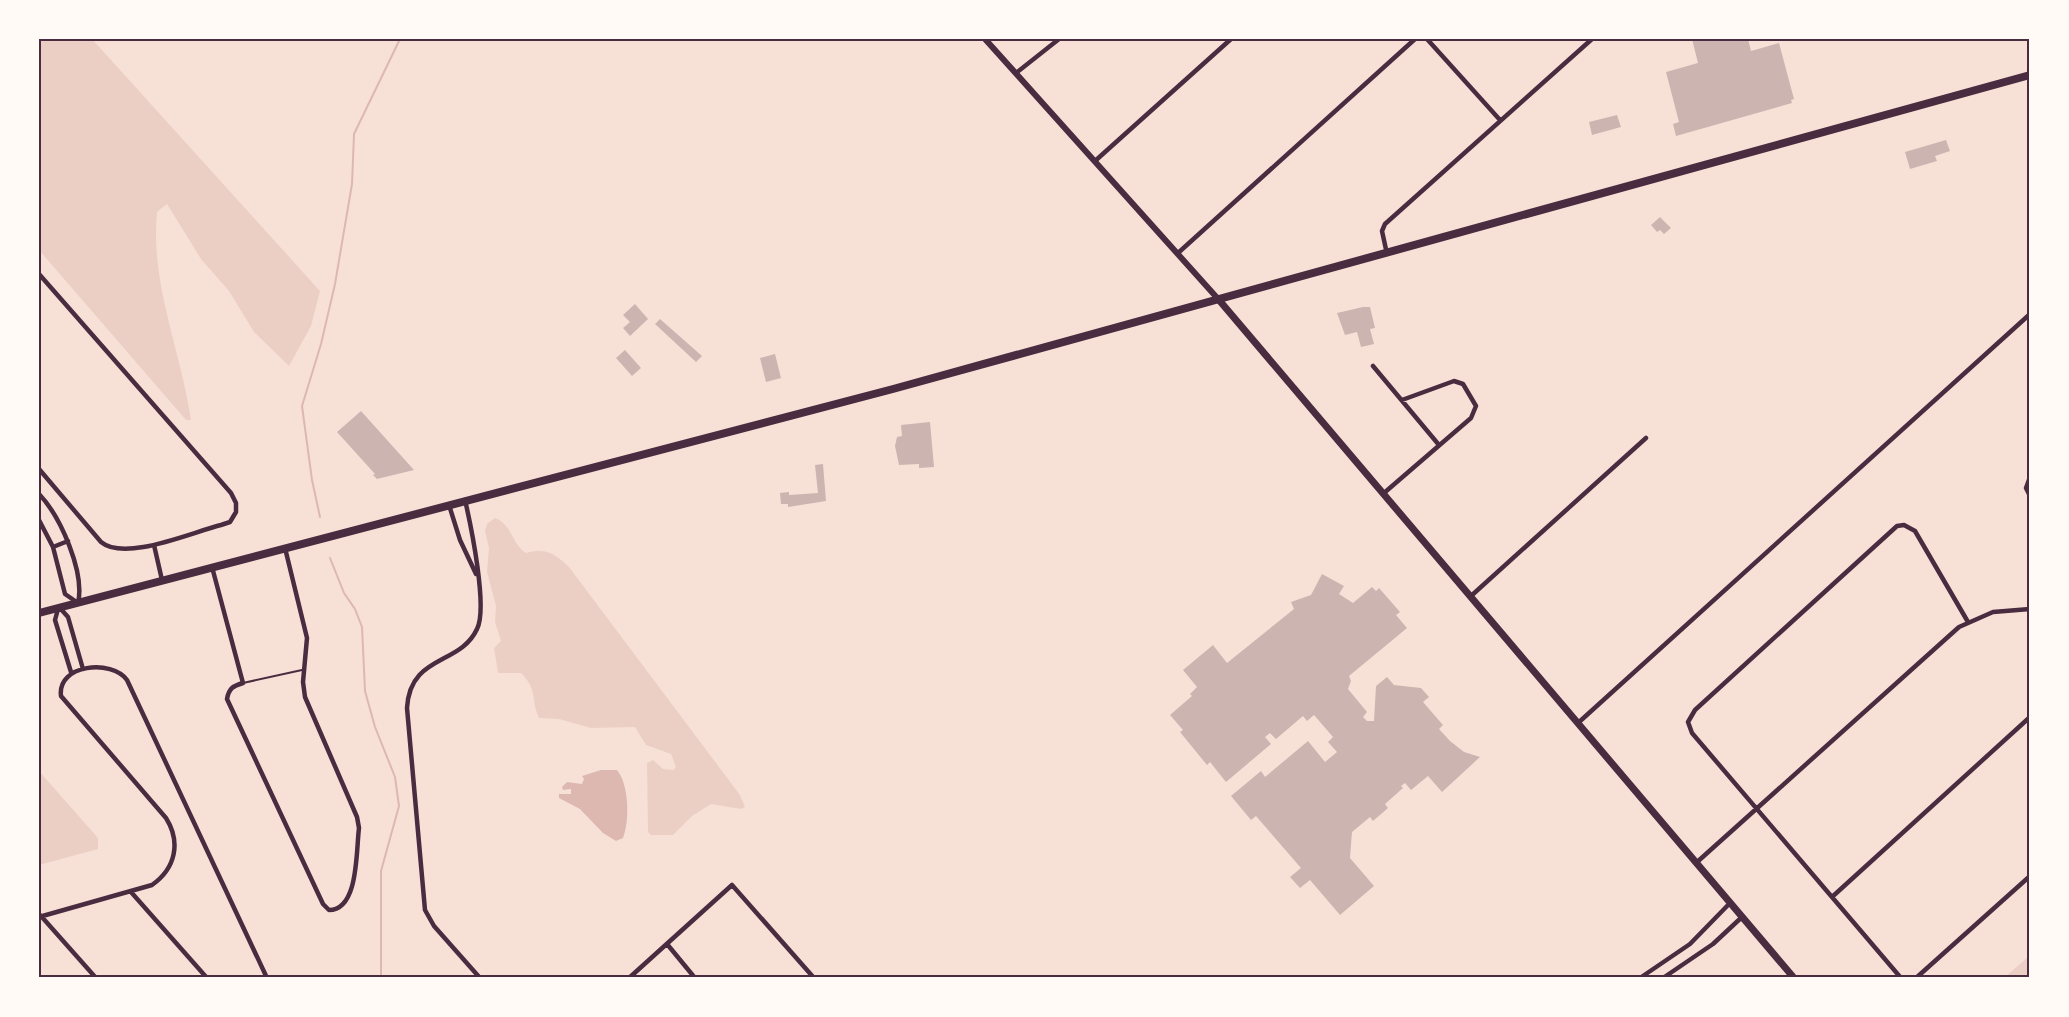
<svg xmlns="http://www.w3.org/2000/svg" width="2069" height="1017" viewBox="0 0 2069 1017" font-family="Cabin,sans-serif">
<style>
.green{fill:#ebcfc5}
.water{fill:#dcb8b0}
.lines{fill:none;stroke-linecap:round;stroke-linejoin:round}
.stream{stroke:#dcb8b0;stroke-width:2}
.building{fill:#ccb4b1}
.service{stroke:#4a2c40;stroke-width:2}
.minor{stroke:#4a2c40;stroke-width:4.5}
.tertiary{stroke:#4a2c40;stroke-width:6}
.secondary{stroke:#4a2c40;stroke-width:7}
.primary{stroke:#4a2c40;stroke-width:8}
.neatline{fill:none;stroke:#4a2c40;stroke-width:2}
</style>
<rect width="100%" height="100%" fill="#f7e1d7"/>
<!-- green -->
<path class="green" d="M 39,39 L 92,39 L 320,291 L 311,326 L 289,366 L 254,332 L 229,291 L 201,259 L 167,204 L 157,212 C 150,283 181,351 191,420 L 186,420 L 39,250 Z
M 495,518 C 513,525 511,544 526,553 C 546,548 554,553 569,567 L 740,795 L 745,807 L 741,809 L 711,804 L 692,816 L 673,835 L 651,835 L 648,832 L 647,763 L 653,760 L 663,769 L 673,770 L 676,767 L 671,754 L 646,745 L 635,727 L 591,728 L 559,719 L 539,718 C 530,697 538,690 521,673 L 498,673 L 494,648 L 501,641 L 495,622 L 496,606 L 487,572 L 489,548 L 485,531 L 487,524 Z
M 39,771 L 98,838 L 98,849 L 39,865 Z
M 2030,955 L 2030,978 L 2004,978 Z"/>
<!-- water -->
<path class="water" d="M 601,770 L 617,770 C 629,784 630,821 623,838 L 616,841 L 603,833 L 580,809 L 559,798 L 559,794 L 571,794 L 571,789 L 563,790 L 562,787 L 567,782 L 582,784 L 584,779 L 582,776 Z"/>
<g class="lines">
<!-- stream -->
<path class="stream" d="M 320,517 L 312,480 L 302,406 L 321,344 L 335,284 L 352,184 L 354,134 L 400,39
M 330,558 L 344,593 L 355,609 L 362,627 L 365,691 L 375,727 L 395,777 L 399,806 L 381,871 L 381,978"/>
</g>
<!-- building -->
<path class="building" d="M 1692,39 L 1748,39 L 1751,51 L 1779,43 L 1794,99 L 1791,100 L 1792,103 L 1676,136 L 1673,124 L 1679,122 L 1666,72 L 1698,63 Z
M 1617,115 L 1621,127 L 1592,135 L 1589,122 Z
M 1946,140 L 1950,151 L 1935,156 L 1937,161 L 1910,169 L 1905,152 Z
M 1660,217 L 1671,228 L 1664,234 L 1660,230 L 1657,232 L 1651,225 Z
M 635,304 L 648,319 L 630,336 L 623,328 L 630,322 L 623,315 Z
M 1363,307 L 1370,307 L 1375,328 L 1370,329 L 1374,344 L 1361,347 L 1357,332 L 1345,335 L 1337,313 Z
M 660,319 L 702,356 L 696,362 L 655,324 Z
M 625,350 L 641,368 L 632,376 L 616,358 Z
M 775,354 L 781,378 L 766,382 L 760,358 Z
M 361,411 L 414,470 L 377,479 L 373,475 L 375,474 L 337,432 Z
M 930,422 L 934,467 L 919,468 L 919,464 L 899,465 L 895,446 L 897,437 L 902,436 L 901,425 Z
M 823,464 L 826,501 L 788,507 L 788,504 L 781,504 L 780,493 L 789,492 L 789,495 L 818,493 L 815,465 Z
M 1322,574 L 1344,586 L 1339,594 L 1353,603 L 1372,587 L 1376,591 L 1379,588 L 1400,612 L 1396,615 L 1407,628 L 1349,676 L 1351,681 L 1348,689 L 1367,712 L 1363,717 L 1367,721 L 1374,721 L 1376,686 L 1387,677 L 1394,685 L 1421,688 L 1429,697 L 1423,702 L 1443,725 L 1439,729 L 1450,741 L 1464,752 L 1480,757 L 1442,792 L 1428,776 L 1411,790 L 1405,783 L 1401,786 L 1403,788 L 1385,804 L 1388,808 L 1373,821 L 1370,817 L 1352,832 L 1350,858 L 1374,886 L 1340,915 L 1310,880 L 1300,888 L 1290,877 L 1301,868 L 1256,816 L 1251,820 L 1231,796 L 1261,771 L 1265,777 L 1308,741 L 1325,762 L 1337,752 L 1328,742 L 1333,737 L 1314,715 L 1307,721 L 1303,716 L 1276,739 L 1270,733 L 1265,737 L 1271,744 L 1226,782 L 1210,762 L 1207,765 L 1180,732 L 1183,730 L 1170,715 L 1192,696 L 1190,694 L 1197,687 L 1183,670 L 1213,645 L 1227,663 L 1294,609 L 1291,602 L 1311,595 Z"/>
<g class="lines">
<!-- service -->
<path class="service" d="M 243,683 L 302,670"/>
<!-- minor -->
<path class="minor" d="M 1427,39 L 1500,120
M 1016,73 L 1059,39
M 1095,161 L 1231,39
M 1178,253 L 1415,39
M 1387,254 L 1382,231 L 1385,224 L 1592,39
M 39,274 L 231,493 L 236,503 L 236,512 L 230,522 L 221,525 C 192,532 125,562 101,542 L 39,469
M 1373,366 L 1439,445
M 2030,477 L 2026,488 L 2030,496
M 1384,493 L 1471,418 L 1476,406 L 1463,384 L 1454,381 L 1402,400
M 39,494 C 61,517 85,573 78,603 L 65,594 L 53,547 L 39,520
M 465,500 C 471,526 488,608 477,629 C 460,666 410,654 407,708 L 425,910 L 434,926 L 480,978
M 449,505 L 460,540 L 476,574
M 154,545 L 162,580
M 53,547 L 68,541
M 212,567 L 243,683 C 233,686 229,688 227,699 L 323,904 L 329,910 C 359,910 356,850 359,828 L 357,817 L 305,697 L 303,682 L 307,638 L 285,548
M 1471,596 L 1646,438
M 59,607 L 68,617 L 83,669
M 58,609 L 55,620 L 71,672
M 1578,723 L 2030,314
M 1696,863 L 1959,627 L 1993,612 L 2030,609
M 131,892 L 207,978
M 1832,897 L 2030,717
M 41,916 L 96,978
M 39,917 L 152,885 C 176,868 181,842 166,818 L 61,696 C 57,664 112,659 127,680 L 267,978
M 667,944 L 695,978
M 629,978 L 732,885 L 814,978
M 1640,978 L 1690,944 L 1730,903
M 1663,978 L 1713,944 L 1742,917
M 1901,978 L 1692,733 L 1688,722 L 1695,710 L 1897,526 L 1904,525 L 1915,531 L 1968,622
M 1916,978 L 2030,876"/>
<!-- tertiary -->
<path class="tertiary" d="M 985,39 L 1219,300"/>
<!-- secondary -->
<path class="secondary" d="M 1219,300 L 1794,978"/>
<!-- primary -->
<path class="primary" d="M 39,613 L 893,389 L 2030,75"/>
</g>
<!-- border -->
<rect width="2069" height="1017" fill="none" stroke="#fffaf5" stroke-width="81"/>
<rect x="40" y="40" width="1988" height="936" class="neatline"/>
</svg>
